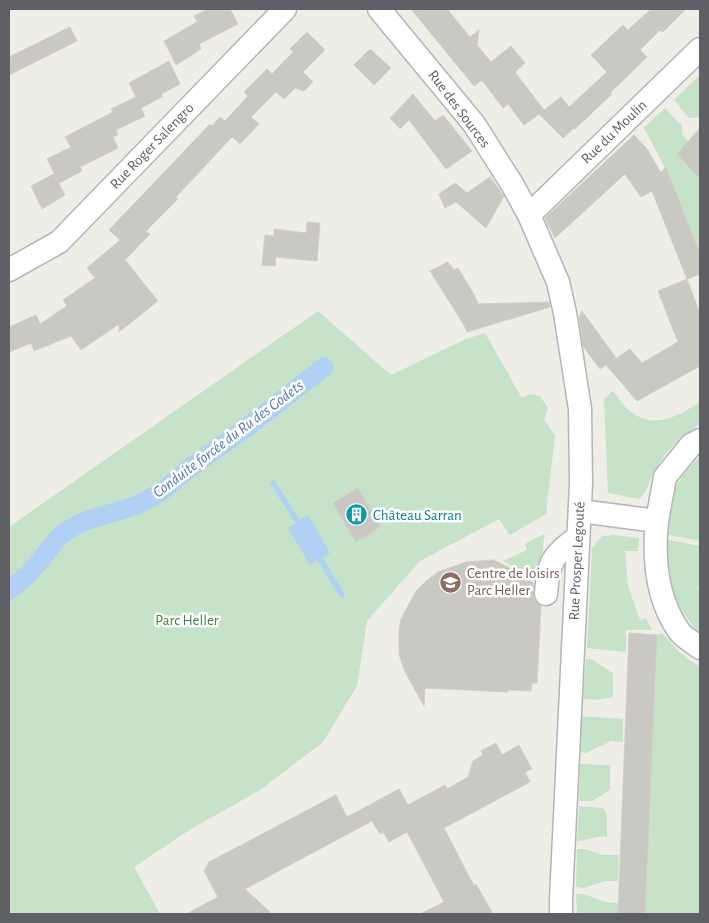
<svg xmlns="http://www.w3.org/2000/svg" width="709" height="923" viewBox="0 0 709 923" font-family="'Alegreya Sans',sans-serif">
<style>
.green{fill:#c6e2c9}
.water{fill:#b0d0f4}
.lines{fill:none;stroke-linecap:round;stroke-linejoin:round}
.stream{stroke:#b0d0f4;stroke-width:5.5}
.canal{stroke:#b0d0f4;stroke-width:19}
.building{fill:#cac8c3;stroke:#d2cfc5}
.minor-casing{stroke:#b3b5b9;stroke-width:25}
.minor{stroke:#fff;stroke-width:22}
.labels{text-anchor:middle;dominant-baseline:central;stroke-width:5;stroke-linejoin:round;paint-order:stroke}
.street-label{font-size:15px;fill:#5e6065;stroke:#fff}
.culture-label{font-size:15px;fill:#0d838f;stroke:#fff;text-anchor:start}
.education-label{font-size:15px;fill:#785e54;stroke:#fff;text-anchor:start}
.park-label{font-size:15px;fill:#41814a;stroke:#fff}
.water-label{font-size:16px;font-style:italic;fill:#5376ad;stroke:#fff}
</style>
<rect width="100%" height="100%" fill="#eeede6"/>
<!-- green -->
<path class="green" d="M 700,75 L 700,115 L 697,118 L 689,118 L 674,100 Z
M 665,108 L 682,126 L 682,134 L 690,143 L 695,171 L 700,167 L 700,253 L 670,177 L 644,128 Z
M 318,311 L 391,375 L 466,339 L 485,333 L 522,398 L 530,394 L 540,396 L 548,408 L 544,419 L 555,436 L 546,514 L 510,535 L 499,519 L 420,561 L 367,621 L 357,686 L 323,742 L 260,790 L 191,829 L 134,867 L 160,914 L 9,914 L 9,527 Z
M 613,391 C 619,398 624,407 631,412 C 656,430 678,416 700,402 L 700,424 C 681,436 664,452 654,472 C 649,482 647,492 639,499 L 608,493 L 604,399 Z
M 700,457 L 700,541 L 670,535 L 666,537 L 669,540 L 700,546 L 700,582 L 697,590 L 700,591 L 700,634 C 692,624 684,615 678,603 C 667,580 662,534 667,509 C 671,490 686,469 700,457 Z
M 544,534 L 541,587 L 528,575 L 503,561 L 527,550 L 525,544 Z
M 613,535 L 639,538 L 638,551 L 625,551 L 628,586 L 640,620 L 646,618 L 652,630 L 626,630 L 626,652 L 587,648 L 592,548 L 602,536 Z
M 662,633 C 673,645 684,659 700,666 L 700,914 L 645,914 L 657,635 Z
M 586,659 L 593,660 L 613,673 L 613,697 L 595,700 L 583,699 Z
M 581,716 L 623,719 L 623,742 L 611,741 L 586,753 L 579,752 Z
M 580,764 L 610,765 L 610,790 L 592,801 L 579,801 Z
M 579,806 L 603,808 L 607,815 L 607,837 C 597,835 588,841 577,841 Z
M 577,849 L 585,849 L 602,855 L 619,855 L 618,881 L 605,881 L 584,888 L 576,887 Z
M 576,894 L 584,894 L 605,902 L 618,903 L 618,914 L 577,914 Z"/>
<!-- water -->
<path class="water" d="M 308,515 L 330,553 L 310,565 L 288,528 Z"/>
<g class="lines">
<!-- stream -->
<path class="stream" d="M 273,483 L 298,522
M 320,559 L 342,595"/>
<!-- canal -->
<path class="canal" d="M 9,590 L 28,575 L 60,536 L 73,527 L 85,521 L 138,505 L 161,492 L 190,468 L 250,425 L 324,367"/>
</g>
<!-- building -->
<path class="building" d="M 209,9 L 230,9 L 238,24 L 199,44 L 201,49 L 176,65 L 164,41 L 197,22 L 194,16 Z
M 411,9 L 447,9 L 470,37 L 479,30 L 477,45 L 491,62 L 511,46 L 525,63 L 515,72 L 544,110 L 561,97 L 569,107 L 607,72 L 591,55 L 623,25 L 628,30 L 651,9 L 686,9 L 663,32 L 660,30 L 640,50 L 647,57 L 610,93 L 612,94 L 575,129 L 574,128 L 563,138 L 539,114 L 524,125 L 508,104 L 503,108 L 482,80 L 474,86 Z
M 70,27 L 77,41 L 9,75 L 9,57 Z
M 307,32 L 325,50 L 303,72 L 313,82 L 304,91 L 295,88 L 284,99 L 276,92 L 251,117 L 259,124 L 240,144 L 232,137 L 176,197 L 178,199 L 146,231 L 150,234 L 125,260 L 158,301 L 119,332 L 119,324 L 81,350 L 71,336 L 34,351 L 31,343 L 9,352 L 9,327 L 36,315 L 40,324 L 67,306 L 63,300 L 95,278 L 87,268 L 120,240 L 109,230 L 210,124 L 212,126 L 220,117 L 225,121 L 248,96 L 244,92 L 267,69 L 272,74 L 293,52 L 290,49 Z
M 370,49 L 391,68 L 374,85 L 354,65 Z
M 169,61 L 180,84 L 161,94 L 162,97 L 141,108 L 140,106 L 145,116 L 116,130 L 118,135 L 113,137 L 118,148 L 80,167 L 82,171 L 59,183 L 47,159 L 71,147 L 65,137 L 113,112 L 111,109 L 136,97 L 129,83 Z
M 413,94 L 435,121 L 443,115 L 472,151 L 446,169 L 409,120 L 400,129 L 390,118 Z
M 700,128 L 700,179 L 677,154 Z
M 634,135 L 647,149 L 661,173 L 666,167 L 700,254 L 700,274 L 687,279 L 652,191 L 641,197 L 625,174 L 555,238 L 547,223 L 545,218 Z
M 54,174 L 65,195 L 42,209 L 31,186 Z
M 490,177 L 504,196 L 486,228 L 456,202 L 445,208 L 439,194 L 455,183 L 467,193 Z
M 307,222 L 320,223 L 317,261 L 276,257 L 275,266 L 262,265 L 265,235 L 274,236 L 274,229 L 306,233 Z
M 448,262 L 454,270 L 458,268 L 475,296 L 478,304 L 549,302 L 550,307 L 467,332 L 464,325 L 430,271 Z
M 687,279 L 700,314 L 700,366 L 637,401 L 606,365 L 630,349 L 642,363 L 678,342 L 658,291 Z
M 582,311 L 616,358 L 600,369 L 583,346 L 579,317 Z
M 358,488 L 380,527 L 356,542 L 333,503 Z
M 494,560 L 523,575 L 533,583 L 534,599 L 541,606 L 537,683 L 532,683 L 531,691 L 508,690 L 508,692 L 425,688 L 424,706 L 404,670 L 399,654 L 399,631 L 401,619 L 416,591 L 426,581 L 438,572 L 466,562 Z
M 629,633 L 657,635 L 645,914 L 618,914 Z
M 496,743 L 502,755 L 519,745 L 532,769 L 525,772 L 530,782 L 444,828 L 474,886 L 476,884 L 493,914 L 420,914 L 444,902 L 407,832 L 389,842 L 383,832 L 380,834 L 372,821 L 245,889 L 272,914 L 186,914 L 218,897 L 204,871 L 209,862 L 336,795 L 347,817 L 399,789 L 408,805 L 445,785 L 447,789 L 468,777 L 473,761 L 483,755 L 481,751 Z"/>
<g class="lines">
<defs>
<path id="minor" d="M 379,9 L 474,124 L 512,184 L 529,215 L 558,282 L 565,313 L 580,409 L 581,483 L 561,899 L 561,914
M 529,215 L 700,49
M 9,270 L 59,242 L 285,9
M 580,511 L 657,521 L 665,477 L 691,445 L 700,440
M 657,521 C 653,559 656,598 679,631 C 684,638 694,643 700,648
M 546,594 C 548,563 552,555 578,537"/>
</defs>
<!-- minor casing -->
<use href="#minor" class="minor-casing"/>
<!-- minor -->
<use href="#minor" class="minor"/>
</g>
<!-- icons -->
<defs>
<symbol id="building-disc" viewBox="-11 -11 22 22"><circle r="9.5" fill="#0f9aa8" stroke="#fff"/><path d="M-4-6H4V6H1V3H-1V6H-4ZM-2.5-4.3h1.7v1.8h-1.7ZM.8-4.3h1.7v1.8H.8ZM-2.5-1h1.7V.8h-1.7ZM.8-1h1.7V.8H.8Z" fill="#fff"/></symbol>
<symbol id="school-disc" viewBox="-11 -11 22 22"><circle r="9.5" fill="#8d6e63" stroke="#fff"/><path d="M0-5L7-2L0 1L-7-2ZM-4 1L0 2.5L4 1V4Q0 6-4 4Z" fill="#fff"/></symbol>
</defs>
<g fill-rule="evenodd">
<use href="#building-disc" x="344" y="502" width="25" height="25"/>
<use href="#school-disc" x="438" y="570" width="25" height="25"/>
</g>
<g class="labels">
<!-- street labels -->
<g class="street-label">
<text transform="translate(459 109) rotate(53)">Rue des Sources</text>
<text transform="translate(614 132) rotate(-44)">Rue du Moulin</text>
<text transform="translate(152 146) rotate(-46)">Rue Roger Salengro</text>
<text transform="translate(577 561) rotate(-87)">Rue Prosper Legouté</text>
</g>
<!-- culture labels -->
<g class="culture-label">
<text x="373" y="515">Château Sarran</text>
</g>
<!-- education labels -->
<g class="education-label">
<text x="467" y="573">Centre de loisirs<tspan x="467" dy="17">Parc Heller</tspan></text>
</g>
<!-- park labels -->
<g class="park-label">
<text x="187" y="620">Parc Heller</text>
</g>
<!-- water labels -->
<g class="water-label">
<text transform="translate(228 439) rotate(-37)">Conduite forcée du Ru des Godets</text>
</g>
</g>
<!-- border -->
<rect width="709" height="923" fill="none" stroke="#5e6065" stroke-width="20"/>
</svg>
